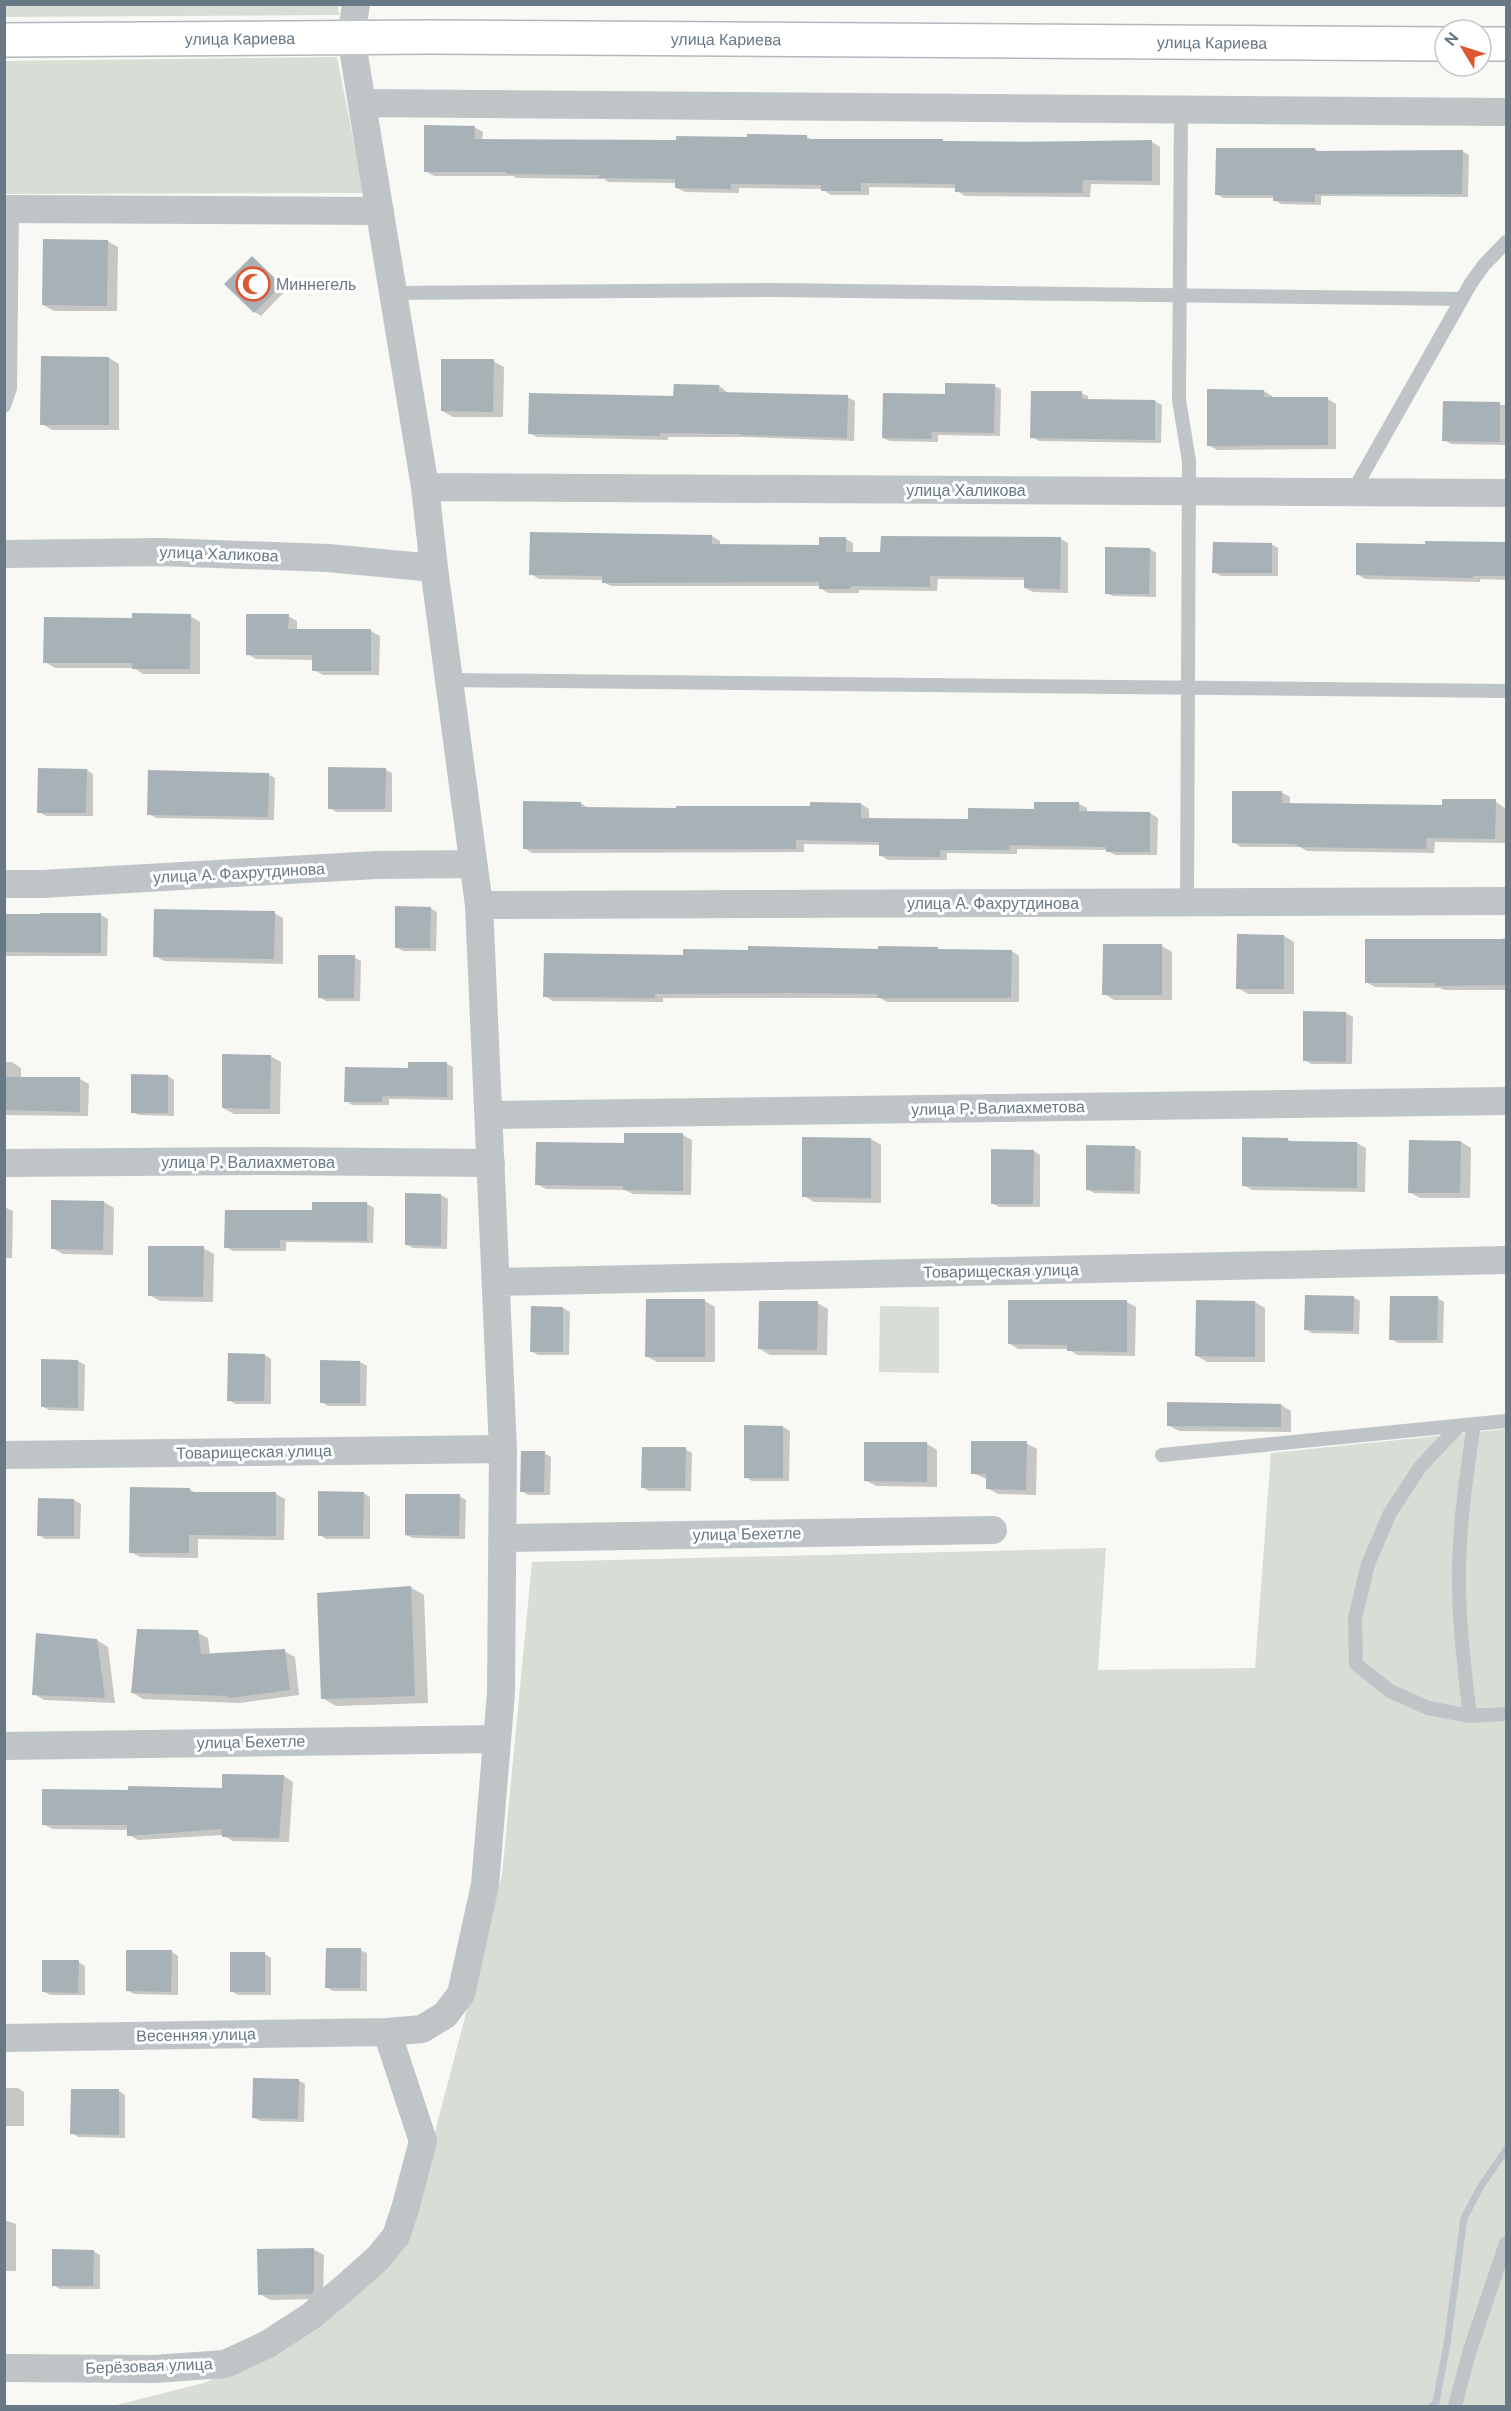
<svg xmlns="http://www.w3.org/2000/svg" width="1511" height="2411" viewBox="0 0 1511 2411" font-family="'DM Sans',sans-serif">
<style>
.green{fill:#d8ddd5}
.shadow{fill:#0003}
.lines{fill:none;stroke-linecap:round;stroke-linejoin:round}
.stream{stroke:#bbc5ca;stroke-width:7}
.building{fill:#a8b1b6}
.secondary-casing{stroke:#b2b8bc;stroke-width:36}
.service{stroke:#bfc4c7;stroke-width:14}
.minor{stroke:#bfc4c7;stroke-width:28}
.secondary{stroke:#fff;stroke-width:33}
.labels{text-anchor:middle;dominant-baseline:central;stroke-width:6;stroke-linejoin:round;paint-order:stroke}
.street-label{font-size:16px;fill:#687985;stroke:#fff}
.poi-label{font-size:16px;fill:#687985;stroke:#fff;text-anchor:start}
</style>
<rect width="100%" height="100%" fill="#f8f8f5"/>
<!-- green -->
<path class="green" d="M 338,4 L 339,15 L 4,17 L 5,4 Z
M 337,57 L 364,193 L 5,194 L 4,61 Z
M 880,1306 L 939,1307 L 939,1373 L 879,1372 Z
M 1506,1429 L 1506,2406 L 113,2406 L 207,2382 L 298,2335 L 405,2247 L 502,1875 L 532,1562 L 1106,1548 L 1098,1670 L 1255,1668 L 1271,1453 Z"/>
<!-- shadow -->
<path class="shadow" d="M 474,127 L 483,132 L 482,141 L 677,142 L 806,136 L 814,141 L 1152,142 L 1160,147 L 1160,185 L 1091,184 L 1090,197 L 965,196 L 957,191 L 957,188 L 869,187 L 869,195 L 831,195 L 822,189 L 739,188 L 739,193 L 685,192 L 677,188 L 677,183 L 608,182 L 604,179 L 516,178 L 513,176 L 434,176 L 425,171 Z
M 1315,149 L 1321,153 L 1462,151 L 1469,155 L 1468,197 L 1321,196 L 1321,205 L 1281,204 L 1275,200 L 1275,198 L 1223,198 L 1217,194 Z
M 107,241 L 118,247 L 117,311 L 54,311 L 43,305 Z
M 252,258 L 287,289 L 261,316 L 255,312 Z
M 42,357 L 109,358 L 119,364 L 119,430 L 52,430 L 42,424 Z
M 493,361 L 504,367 L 503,417 L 453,417 L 442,411 Z
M 719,386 L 726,391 L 726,394 L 847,397 L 855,401 L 854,441 L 747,437 L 668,437 L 668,440 L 537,437 L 530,433 Z
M 994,386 L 1001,389 L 1000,436 L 938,435 L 938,442 L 890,441 L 883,438 Z
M 1264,391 L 1272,396 L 1272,399 L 1328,399 L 1336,404 L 1336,449 L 1217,450 L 1208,445 Z
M 1081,393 L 1088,396 L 1088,401 L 1155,401 L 1162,405 L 1161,443 L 1039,441 L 1032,437 Z
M 1444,403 L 1506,405 L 1506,445 L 1451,444 L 1444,440 Z
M 531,533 L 712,536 L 720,541 L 720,545 L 821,546 L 846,539 L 853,543 L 853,553 L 882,554 L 1061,539 L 1068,543 L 1068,593 L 1033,592 L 1025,588 L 1025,580 L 938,579 L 937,591 L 859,590 L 859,593 L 828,593 L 820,588 L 820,586 L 611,586 L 603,582 L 603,580 L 539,579 L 531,574 Z
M 1427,542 L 1506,542 L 1506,580 L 1480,579 L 1480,582 L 1365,579 L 1357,574 L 1427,546 Z
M 1271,544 L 1278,548 L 1278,576 L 1221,576 L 1214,572 Z
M 1150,549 L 1156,553 L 1156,597 L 1113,596 L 1106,593 Z
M 190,616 L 200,622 L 200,674 L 143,674 L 134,668 L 55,668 L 45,662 L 134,620 Z
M 288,616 L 297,621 L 297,630 L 371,631 L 380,636 L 379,675 L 323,675 L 314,670 L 314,660 L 256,659 L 247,654 Z
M 87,770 L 93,774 L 93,816 L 46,816 L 39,812 Z
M 386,770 L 392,773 L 392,812 L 336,812 L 330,808 Z
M 268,774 L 275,778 L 274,820 L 156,818 L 149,814 Z
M 1281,792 L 1290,797 L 1290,805 L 1444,807 L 1495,801 L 1506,809 L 1506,843 L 1435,842 L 1434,853 L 1307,851 L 1300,847 L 1241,847 L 1233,842 Z
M 525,802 L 581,803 L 589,809 L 812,807 L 812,804 L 861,804 L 869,809 L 869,819 L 969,820 L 1079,804 L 1087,808 L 1087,813 L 1150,813 L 1158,818 L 1157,855 L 1115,855 L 1106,850 L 1017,849 L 1017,854 L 947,853 L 947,860 L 888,860 L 880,855 L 880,845 L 804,844 L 804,852 L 532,853 L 524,848 Z
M 430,908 L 437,912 L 436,951 L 403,951 L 396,947 Z
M 274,913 L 283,918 L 283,964 L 164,961 L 155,956 Z
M 4,915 L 101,915 L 108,919 L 107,956 L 4,956 Z
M 1284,936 L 1294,942 L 1294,994 L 1248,994 L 1238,988 Z
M 1503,938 L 1506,938 L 1506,990 L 1445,990 L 1440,988 L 1375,987 L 1366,982 L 1503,941 Z
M 1105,945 L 1162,946 L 1172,952 L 1172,1000 L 1114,1000 L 1104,994 Z
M 937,949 L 941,951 L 1012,951 L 1019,956 L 1019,1002 L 887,1002 L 880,998 L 663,998 L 663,1002 L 553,1001 L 545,996 L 684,956 Z
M 354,957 L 361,961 L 360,1001 L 326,1001 L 319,997 Z
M 1305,1013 L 1346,1013 L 1353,1017 L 1352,1064 L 1311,1064 L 1305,1060 Z
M 270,1056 L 281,1062 L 280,1114 L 234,1114 L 223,1108 Z
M 4,1062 L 12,1062 L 21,1068 L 21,1078 L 80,1079 L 89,1084 L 88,1116 L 4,1115 Z
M 447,1064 L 453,1067 L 453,1100 L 389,1099 L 389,1105 L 352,1105 L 346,1101 L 410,1069 Z
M 168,1076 L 174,1080 L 174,1116 L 139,1115 L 132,1112 Z
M 683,1135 L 692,1140 L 691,1195 L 633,1194 L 625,1190 L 546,1189 L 537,1184 L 625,1144 Z
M 804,1139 L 871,1139 L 881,1145 L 881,1203 L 814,1202 L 804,1196 Z
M 1287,1139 L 1294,1143 L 1357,1143 L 1366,1148 L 1365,1192 L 1252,1190 L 1243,1185 Z
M 1461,1142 L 1471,1148 L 1470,1198 L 1420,1198 L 1409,1192 Z
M 1134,1147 L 1141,1151 L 1140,1194 L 1094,1193 L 1087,1189 Z
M 1034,1151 L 1040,1155 L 1040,1207 L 999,1207 L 992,1203 Z
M 441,1195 L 448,1199 L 447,1249 L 413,1248 L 406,1244 Z
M 104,1202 L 114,1208 L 113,1255 L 63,1254 L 52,1248 Z
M 314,1203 L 367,1204 L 374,1208 L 373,1243 L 286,1242 L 286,1251 L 233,1251 L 226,1247 L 313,1212 Z
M 4,1207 L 13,1211 L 12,1258 L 4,1258 Z
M 203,1248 L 214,1254 L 213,1302 L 160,1301 L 149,1295 Z
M 1353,1297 L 1360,1301 L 1359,1334 L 1312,1333 L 1306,1330 Z
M 1437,1298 L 1444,1302 L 1443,1343 L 1398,1343 L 1391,1339 Z
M 705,1301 L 715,1307 L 715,1362 L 657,1362 L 646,1356 Z
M 1010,1302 L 1127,1302 L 1136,1307 L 1135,1356 L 1077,1355 L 1069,1349 L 1018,1349 L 1009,1343 Z
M 1255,1302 L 1265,1308 L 1265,1362 L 1207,1362 L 1197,1356 Z
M 817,1303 L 828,1309 L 827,1355 L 770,1355 L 760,1349 Z
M 563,1308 L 570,1312 L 569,1355 L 538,1355 L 531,1351 Z
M 265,1355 L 271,1359 L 271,1404 L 235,1404 L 229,1400 Z
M 43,1361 L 78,1361 L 85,1365 L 84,1411 L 49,1410 L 42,1406 Z
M 360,1362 L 367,1366 L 366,1406 L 328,1406 L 321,1402 Z
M 1281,1405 L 1291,1411 L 1291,1432 L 1179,1431 L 1168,1425 Z
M 783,1427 L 790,1431 L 789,1481 L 752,1481 L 745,1477 Z
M 1026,1443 L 1037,1449 L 1036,1495 L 998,1494 L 987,1488 L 987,1479 L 972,1473 Z
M 927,1444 L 937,1450 L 937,1487 L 876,1486 L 865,1480 Z
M 685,1449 L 692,1453 L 691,1491 L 649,1491 L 642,1487 Z
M 544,1453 L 551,1457 L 550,1495 L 528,1495 L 522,1491 Z
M 189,1489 L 196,1493 L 276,1494 L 285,1499 L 284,1540 L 198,1539 L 198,1558 L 140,1557 L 131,1552 Z
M 364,1493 L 370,1497 L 370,1539 L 326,1539 L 320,1535 Z
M 459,1496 L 466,1500 L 465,1539 L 413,1538 L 406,1535 Z
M 39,1500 L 74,1500 L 81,1504 L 80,1539 L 45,1539 L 39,1535 Z
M 410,1587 L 424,1595 L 428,1703 L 336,1706 L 322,1698 Z
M 197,1632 L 208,1638 L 210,1655 L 284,1651 L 295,1657 L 299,1695 L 240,1703 L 143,1699 L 133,1693 Z
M 97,1640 L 108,1647 L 115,1703 L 44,1700 L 34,1694 Z
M 284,1776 L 293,1782 L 289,1842 L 233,1841 L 223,1835 L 138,1840 L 129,1835 L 129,1830 L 53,1829 L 43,1824 L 129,1791 L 224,1790 Z
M 360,1950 L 367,1953 L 367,1991 L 333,1991 L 326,1987 Z
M 172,1952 L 178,1956 L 178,1995 L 134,1994 L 127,1990 Z
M 265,1954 L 271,1958 L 271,1995 L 238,1995 L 231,1991 Z
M 78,1962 L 85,1966 L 85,1995 L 50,1995 L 43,1991 Z
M 298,2080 L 305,2084 L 304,2122 L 261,2121 L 254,2118 Z
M 4,2088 L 18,2088 L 24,2092 L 24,2126 L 4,2126 Z
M 119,2091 L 125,2095 L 125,2138 L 78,2137 L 72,2133 Z
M 4,2220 L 16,2224 L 16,2271 L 4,2271 Z
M 313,2249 L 324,2255 L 323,2299 L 270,2300 L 260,2294 Z
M 93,2251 L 100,2255 L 100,2289 L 60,2289 L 53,2285 Z"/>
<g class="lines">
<!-- stream -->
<path class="stream" d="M 1432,2406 L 1436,2402 L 1447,2344 L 1464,2218 L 1481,2186 L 1506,2150"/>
</g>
<!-- building -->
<path class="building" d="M 424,125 L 475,126 L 474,139 L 676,140 L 676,136 L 747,137 L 747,134 L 807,135 L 807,139 L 943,139 L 943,141 L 1025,142 L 1152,140 L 1152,181 L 1083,180 L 1082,193 L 955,192 L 955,184 L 861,183 L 861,191 L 821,191 L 821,185 L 731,184 L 731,189 L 675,188 L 675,179 L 598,178 L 599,175 L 506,174 L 506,172 L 424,172 Z
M 1216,148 L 1315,148 L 1315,151 L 1463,150 L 1462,194 L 1315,194 L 1315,202 L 1273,201 L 1273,195 L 1215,195 Z
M 43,239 L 108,240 L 107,306 L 42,305 Z
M 252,256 L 282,285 L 254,313 L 224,284 Z
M 41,356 L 109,357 L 109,425 L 40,425 Z
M 441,359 L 494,359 L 493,412 L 441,411 Z
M 945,383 L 995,384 L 994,433 L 932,432 L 931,439 L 882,438 L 883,393 L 945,394 Z
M 674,384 L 719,385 L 719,392 L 848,395 L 847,438 L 741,435 L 741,434 L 660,433 L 660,436 L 528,434 L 529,393 L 673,396 Z
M 1207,389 L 1264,390 L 1264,397 L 1328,397 L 1328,445 L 1207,446 Z
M 1031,391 L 1082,391 L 1082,399 L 1155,400 L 1155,440 L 1030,438 Z
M 1443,401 L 1500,402 L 1500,442 L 1442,441 Z
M 530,532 L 712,535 L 712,544 L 819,545 L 819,537 L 846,537 L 846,552 L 880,552 L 881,536 L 1061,537 L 1060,589 L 1024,588 L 1024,577 L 930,576 L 930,587 L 851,586 L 851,589 L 819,589 L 819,582 L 602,583 L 602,576 L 529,575 Z
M 1425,541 L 1506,542 L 1506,576 L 1473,576 L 1473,578 L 1356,575 L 1356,543 L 1425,544 Z
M 1213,542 L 1272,543 L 1272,573 L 1212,573 Z
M 1105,547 L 1150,548 L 1149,594 L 1105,594 Z
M 132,613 L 191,614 L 190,669 L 132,669 L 132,663 L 43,663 L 44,617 L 132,618 Z
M 246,614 L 289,614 L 288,629 L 371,629 L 371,671 L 312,671 L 312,655 L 246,655 Z
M 328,767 L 386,768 L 385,809 L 328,809 Z
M 38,768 L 87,769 L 86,813 L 37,813 Z
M 148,770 L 269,773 L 268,817 L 147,815 Z
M 1232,791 L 1282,791 L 1282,803 L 1442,805 L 1442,799 L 1496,799 L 1495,839 L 1427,838 L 1426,849 L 1297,847 L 1297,844 L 1232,843 Z
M 523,801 L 581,802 L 581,807 L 676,808 L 676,806 L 810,806 L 810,802 L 861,803 L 861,818 L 968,819 L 968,808 L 1034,809 L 1034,802 L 1079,802 L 1079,811 L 1150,812 L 1150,852 L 1106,852 L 1106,847 L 1010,845 L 1009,850 L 940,850 L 940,857 L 879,856 L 879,842 L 796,840 L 796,849 L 523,849 Z
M 395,906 L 431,907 L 430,948 L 395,948 Z
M 154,909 L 275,911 L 274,959 L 153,957 Z
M 40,913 L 101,913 L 101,953 L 4,952 L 4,914 L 40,914 Z
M 1237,934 L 1284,935 L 1284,989 L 1236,989 Z
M 1365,939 L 1506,939 L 1506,985 L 1435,986 L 1435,983 L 1365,983 Z
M 1103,944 L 1162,944 L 1162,995 L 1102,995 Z
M 748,946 L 878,949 L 878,946 L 938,947 L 938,949 L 1012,950 L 1011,998 L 877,998 L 878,994 L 787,993 L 655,994 L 655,998 L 543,997 L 544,953 L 683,955 L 683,949 L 748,950 Z
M 318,955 L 355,955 L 354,998 L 318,998 Z
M 1303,1011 L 1346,1012 L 1346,1062 L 1303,1061 Z
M 222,1054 L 271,1055 L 270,1109 L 222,1108 Z
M 408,1062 L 447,1062 L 447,1097 L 383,1096 L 382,1102 L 344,1102 L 345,1067 L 408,1068 Z
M 131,1074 L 168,1075 L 168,1113 L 131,1113 Z
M 4,1077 L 80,1077 L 80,1112 L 4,1110 Z
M 624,1133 L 683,1133 L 683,1191 L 623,1190 L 623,1186 L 535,1185 L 536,1142 L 624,1143 Z
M 802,1137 L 871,1138 L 871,1198 L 802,1197 Z
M 1242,1137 L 1288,1138 L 1288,1141 L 1357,1142 L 1357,1188 L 1242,1186 Z
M 1409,1140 L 1461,1141 L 1460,1193 L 1408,1193 Z
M 1086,1145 L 1135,1146 L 1134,1191 L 1086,1190 Z
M 991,1149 L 1034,1150 L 1033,1204 L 991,1204 Z
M 405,1193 L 441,1194 L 441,1246 L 405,1245 Z
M 51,1200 L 104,1201 L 103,1250 L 51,1249 Z
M 312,1202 L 367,1202 L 367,1241 L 280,1240 L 280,1248 L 224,1248 L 225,1210 L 312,1210 Z
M 148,1246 L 204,1246 L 203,1297 L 148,1296 Z
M 1305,1295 L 1354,1296 L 1353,1331 L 1304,1330 Z
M 1390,1296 L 1438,1296 L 1437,1340 L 1389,1340 Z
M 646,1299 L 705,1299 L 705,1357 L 645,1357 Z
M 1008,1300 L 1127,1300 L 1127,1352 L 1067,1351 L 1067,1345 L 1008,1344 Z
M 1196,1300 L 1255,1301 L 1255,1357 L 1195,1356 Z
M 759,1301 L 818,1301 L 817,1350 L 758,1349 Z
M 531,1306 L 563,1307 L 563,1352 L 530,1352 Z
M 228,1353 L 265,1354 L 264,1401 L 227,1401 Z
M 41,1359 L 78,1360 L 78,1408 L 41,1407 Z
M 320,1360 L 360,1361 L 360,1403 L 320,1403 Z
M 1167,1402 L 1281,1404 L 1281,1427 L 1167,1426 Z
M 744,1425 L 783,1426 L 783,1478 L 744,1478 Z
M 971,1441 L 1027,1441 L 1026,1490 L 986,1489 L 986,1474 L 971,1474 Z
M 864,1442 L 927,1442 L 927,1482 L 864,1481 Z
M 642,1447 L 686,1447 L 685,1488 L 641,1488 Z
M 521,1451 L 545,1451 L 544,1492 L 520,1492 Z
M 130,1487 L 190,1488 L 190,1492 L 276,1492 L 276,1536 L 189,1535 L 189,1553 L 129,1553 Z
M 318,1491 L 364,1492 L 363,1536 L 318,1536 Z
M 405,1494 L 460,1494 L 459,1536 L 405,1535 Z
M 38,1498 L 74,1499 L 74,1536 L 37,1536 Z
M 411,1586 L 415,1696 L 321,1699 L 317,1593 Z
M 137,1629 L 198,1630 L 201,1654 L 285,1649 L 290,1690 L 228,1698 L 228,1696 L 131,1693 Z
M 36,1633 L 97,1639 L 105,1698 L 32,1695 Z
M 222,1774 L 284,1775 L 279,1838 L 222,1837 L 222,1829 L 127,1836 L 127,1825 L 42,1825 L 42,1789 L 128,1790 L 128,1786 L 222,1788 Z
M 326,1948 L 361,1948 L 360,1988 L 325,1988 Z
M 126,1950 L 172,1950 L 171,1992 L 126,1991 Z
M 230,1952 L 265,1952 L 265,1992 L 230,1992 Z
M 42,1960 L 79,1960 L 78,1993 L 42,1992 Z
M 253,2078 L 299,2079 L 298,2119 L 252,2118 Z
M 71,2089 L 119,2089 L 119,2135 L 70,2134 Z
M 314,2248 L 314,2292 L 312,2294 L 258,2295 L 257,2249 Z
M 52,2249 L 94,2250 L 93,2286 L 52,2286 Z"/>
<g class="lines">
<defs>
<g id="secondary">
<path id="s1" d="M 4,40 L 429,37 L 1445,44"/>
<path d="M 1481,44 L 1506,44"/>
</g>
</defs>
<!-- secondary casing -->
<use href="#secondary" class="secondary-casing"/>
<!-- service -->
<path class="service" d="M 1181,109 L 1179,400 L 1189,461 L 1187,902
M 392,293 L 775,290 L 1461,299
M 4,406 L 10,388 L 12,209
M 1352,493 L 1471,283 L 1484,265 L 1506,242
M 449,680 L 1506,691
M 1458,1427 L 1420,1467 L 1390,1513 L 1368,1564 L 1355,1618 L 1356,1664 L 1390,1691 L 1428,1708 L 1470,1716 L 1506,1714
M 1162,1455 L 1506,1421
M 1470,1716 C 1464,1666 1458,1616 1459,1565 C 1460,1518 1467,1471 1474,1424
M 1455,2406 L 1469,2353 L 1506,2243"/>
<!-- minor -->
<path class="minor" d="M 362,103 L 1506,112
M 4,209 L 380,211
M 425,487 L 1506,493
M 4,554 L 161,552 L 328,558 L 434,568
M 4,884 L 42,884 L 376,865 L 473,864
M 479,905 L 1506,901
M 489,1115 L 1506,1101
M 4,1163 L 269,1161 L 491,1163
M 496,1282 L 1506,1260
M 4,1455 L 503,1449
M 502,1538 L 993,1530
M 4,1746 L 497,1739
M 4,2038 L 387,2032 L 422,2029 L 445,2015 L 461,1994 L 485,1885 L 501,1693 L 503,1449 L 479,905 L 434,568 L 425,487 L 351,37 L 356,4
M 4,2368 L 154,2369 L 225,2364 L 268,2344 L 311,2316 L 349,2284 L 378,2258 L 396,2236 L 405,2209 L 423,2141 L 387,2032"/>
<!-- secondary -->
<use href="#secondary" class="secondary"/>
</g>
<!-- icons -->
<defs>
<symbol id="mosque-ring" viewBox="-11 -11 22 22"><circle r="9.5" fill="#fff" stroke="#dd5731" stroke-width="1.5"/><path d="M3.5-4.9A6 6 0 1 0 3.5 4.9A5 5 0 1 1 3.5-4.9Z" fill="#dd5731"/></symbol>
</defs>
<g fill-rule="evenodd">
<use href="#mosque-ring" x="234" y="265" width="38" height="38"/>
</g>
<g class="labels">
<!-- street labels -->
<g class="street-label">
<text stroke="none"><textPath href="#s1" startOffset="236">улица Кариева</textPath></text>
<text stroke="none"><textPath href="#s1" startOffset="722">улица Кариева</textPath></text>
<text stroke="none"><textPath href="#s1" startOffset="1208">улица Кариева</textPath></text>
<text x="966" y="490">улица Халикова</text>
<text transform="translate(219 554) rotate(2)">улица Халикова</text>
<text transform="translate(239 873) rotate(-3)">улица А. Фахрутдинова</text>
<text x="993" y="903">улица А. Фахрутдинова</text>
<text transform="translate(998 1108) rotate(-1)">улица Р. Валиахметова</text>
<text x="248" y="1162">улица Р. Валиахметова</text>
<text transform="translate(1001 1271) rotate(-1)">Товарищеская улица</text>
<text transform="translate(254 1452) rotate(-1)">Товарищеская улица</text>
<text transform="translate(747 1534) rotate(-1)">улица Бехетле</text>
<text transform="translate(251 1742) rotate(-1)">улица Бехетле</text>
<text transform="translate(196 2035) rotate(-1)">Весенняя улица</text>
<text transform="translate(149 2366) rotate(-2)">Берёзовая улица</text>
</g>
<!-- poi labels -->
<g class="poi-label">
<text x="276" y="284">Миннегель</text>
</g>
</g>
<!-- border -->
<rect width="1511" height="2411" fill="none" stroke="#687985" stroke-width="12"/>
<!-- north arrow -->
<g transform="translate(1463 48) rotate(308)"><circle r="28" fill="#ffffff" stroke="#c3c9ce" stroke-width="1.5"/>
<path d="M0-4.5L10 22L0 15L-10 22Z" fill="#dd5731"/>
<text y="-9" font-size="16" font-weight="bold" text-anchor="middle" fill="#687985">N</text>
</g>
</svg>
